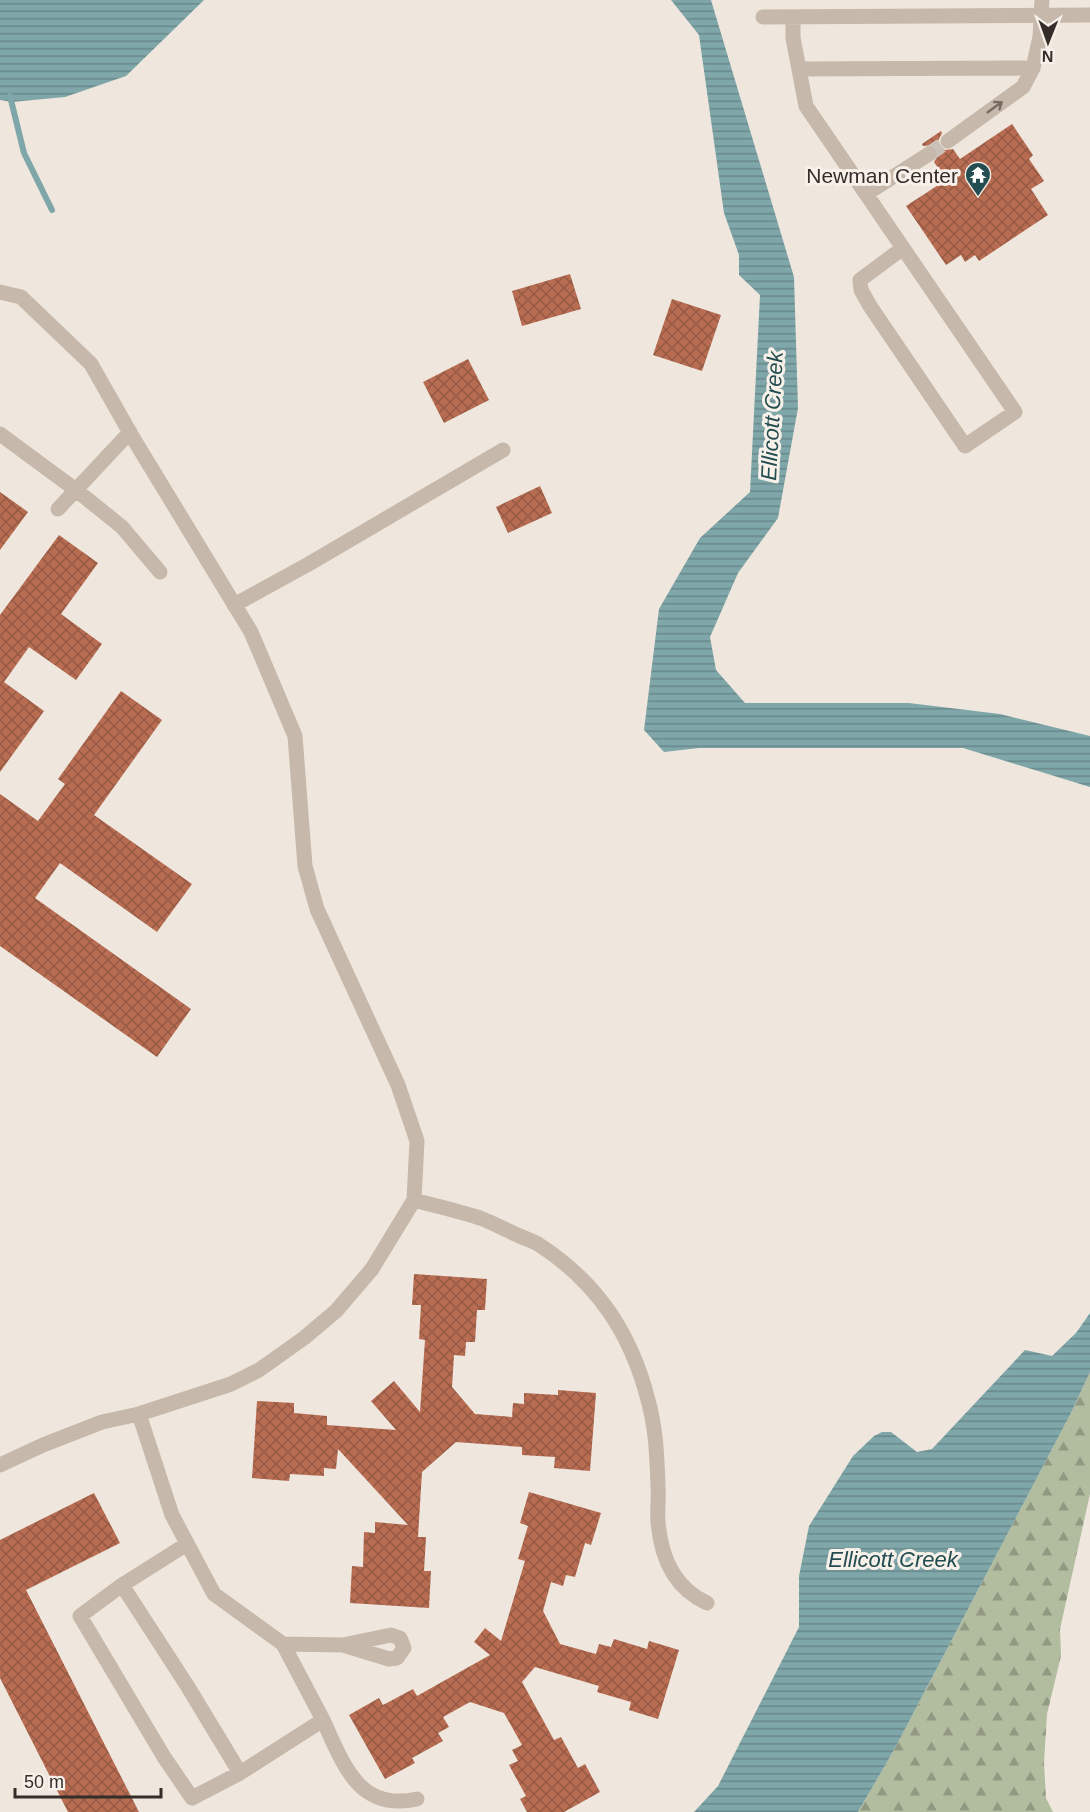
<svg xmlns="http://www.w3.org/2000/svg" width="1090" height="1812" viewBox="0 0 1090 1812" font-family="Helvetica,sans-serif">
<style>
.forest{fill:url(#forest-firs)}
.water{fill:url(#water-rules)}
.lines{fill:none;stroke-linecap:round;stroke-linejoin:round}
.stream{stroke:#7fa6a9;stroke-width:6}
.building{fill:url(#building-cross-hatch)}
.minor-tunnel{stroke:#cac2b9;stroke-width:15;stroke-dasharray:15 8;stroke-linecap:butt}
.minor{stroke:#c6b8aa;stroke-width:15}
.oneway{stroke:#766c63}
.labels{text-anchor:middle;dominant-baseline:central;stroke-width:6;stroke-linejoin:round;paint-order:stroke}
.poi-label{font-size:21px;fill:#342d29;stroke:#f7f1e9;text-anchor:end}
.water-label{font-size:22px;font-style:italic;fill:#234d51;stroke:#f7f1e9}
</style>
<defs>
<pattern id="forest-firs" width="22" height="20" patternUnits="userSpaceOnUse" patternTransform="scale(1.5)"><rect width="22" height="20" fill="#b2bc9f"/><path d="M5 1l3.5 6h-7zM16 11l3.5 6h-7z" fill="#929982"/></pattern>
<pattern id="water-rules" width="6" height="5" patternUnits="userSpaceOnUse" patternTransform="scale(1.5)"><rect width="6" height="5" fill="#7fa6a9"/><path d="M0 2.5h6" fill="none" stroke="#69888a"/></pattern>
<pattern id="building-cross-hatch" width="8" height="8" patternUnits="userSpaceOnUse" patternTransform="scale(1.5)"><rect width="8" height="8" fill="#b86d52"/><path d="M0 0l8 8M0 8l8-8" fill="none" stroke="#965a44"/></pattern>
</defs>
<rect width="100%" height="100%" fill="#efe7dd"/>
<!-- forest -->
<path class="forest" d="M 1090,1372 L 1090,1494 L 1060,1629 L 1061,1656 L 1047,1714 L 1044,1763 L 1046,1798 L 1053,1812 L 858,1812 L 894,1750 L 1071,1413 Z"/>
<!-- water -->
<path class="water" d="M 0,0 L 204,0 L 126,76 L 65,97 L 12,102 L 0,100 Z
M 671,0 L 711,0 L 794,277 L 798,408 L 778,518 L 738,573 L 710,637 L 716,670 L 745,703 L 909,703 L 1000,714 L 1090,736 L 1090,787 L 963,748 L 699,748 L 664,752 L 644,730 L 659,609 L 700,538 L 750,492 L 760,295 L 739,275 L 739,255 L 724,213 L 699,35 Z
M 1090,1313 L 1090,1372 L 1071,1413 L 894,1750 L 858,1812 L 694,1812 L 718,1786 L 799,1627 L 799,1576 L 809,1526 L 853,1456 L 874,1436 L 882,1432 L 891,1432 L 917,1452 L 932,1449 L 1025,1350 L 1052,1356 L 1076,1333 Z"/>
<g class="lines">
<!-- stream -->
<path class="stream" d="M 10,96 L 24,153 L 52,210"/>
</g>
<!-- building -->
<path class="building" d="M 1012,124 L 1033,155 L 1029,159 L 1044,181 L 1031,189 L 1048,215 L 979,261 L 975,255 L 965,262 L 961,255 L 946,265 L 906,206 L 946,180 L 934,162 L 939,154 L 937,148 L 933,145 L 923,146 L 922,144 L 941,131 L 942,133 L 938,141 L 940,146 L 945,150 L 953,149 L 960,159 Z
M 570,274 L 581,309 L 522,326 L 512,291 Z
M 672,299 L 721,315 L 702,371 L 653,355 Z
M 468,359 L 489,400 L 444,423 L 423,382 Z
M 540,486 L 552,513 L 508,533 L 496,507 Z
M 0,492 L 28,512 L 0,550 Z
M 59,535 L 98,563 L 61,614 L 102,644 L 76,680 L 29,647 L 4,682 L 44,711 L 0,772 L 0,615 Z
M 121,691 L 162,720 L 94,815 L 192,884 L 157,932 L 60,863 L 35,898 L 191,1009 L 157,1057 L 0,946 L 0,794 L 38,821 L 65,784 L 58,779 Z
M 414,1274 L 487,1279 L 485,1310 L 477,1310 L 475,1342 L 466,1342 L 465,1356 L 454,1355 L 452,1387 L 475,1414 L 512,1417 L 513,1403 L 524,1404 L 524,1393 L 558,1395 L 558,1390 L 596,1393 L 590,1471 L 554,1468 L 555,1457 L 522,1455 L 522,1447 L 456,1442 L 422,1472 L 418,1537 L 426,1537 L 424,1571 L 431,1571 L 429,1608 L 350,1603 L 352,1566 L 363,1567 L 364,1532 L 375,1533 L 375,1522 L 408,1525 L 338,1449 L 336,1469 L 324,1468 L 324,1476 L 290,1474 L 289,1481 L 252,1478 L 257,1401 L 294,1403 L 294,1413 L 327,1416 L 327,1425 L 396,1430 L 371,1401 L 394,1381 L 420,1412 L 425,1340 L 419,1339 L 421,1305 L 412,1305 Z
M 529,1492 L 601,1513 L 591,1545 L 585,1543 L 575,1577 L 566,1575 L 563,1586 L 551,1582 L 543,1611 L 560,1644 L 596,1654 L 599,1644 L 611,1647 L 614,1639 L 647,1649 L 649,1641 L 679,1650 L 658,1719 L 629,1710 L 631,1702 L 597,1692 L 599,1686 L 535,1667 L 522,1682 L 554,1740 L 561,1737 L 578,1768 L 585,1764 L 600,1792 L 564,1812 L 527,1812 L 520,1799 L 526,1796 L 509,1765 L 518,1761 L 512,1750 L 522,1745 L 504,1713 L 470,1702 L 443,1717 L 449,1727 L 438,1733 L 443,1741 L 412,1758 L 415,1763 L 385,1779 L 349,1715 L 379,1698 L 383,1705 L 413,1689 L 417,1696 L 490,1655 L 474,1642 L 485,1628 L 501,1641 L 525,1561 L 518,1559 L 528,1526 L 520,1523 Z
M 94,1493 L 120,1543 L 26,1590 L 139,1812 L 68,1812 L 0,1678 L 0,1540 Z"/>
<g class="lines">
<!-- minor-tunnel -->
<path class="minor-tunnel" d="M 929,154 L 948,141"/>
<!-- minor -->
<path class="minor" d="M 763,17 L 1090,15
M 793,17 L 793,38 L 806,106 L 1015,412 L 965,446 L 870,306 L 861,290 L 860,280 L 903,248
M 799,69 L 1033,68
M 948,141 L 1023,87 L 1033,68 L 1040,37 L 1042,0
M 866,194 L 929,154
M 0,292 L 21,297 L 91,364 L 133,438 L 251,632 L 295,736 L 305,866 L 317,909 L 398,1085 L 417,1141 L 414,1200 L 372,1269 L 336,1311 L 304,1338 L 259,1370 L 231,1384 L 139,1414 L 102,1422 L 43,1445 L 0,1465
M 0,434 L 76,490 L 122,527 L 160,572
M 58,509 L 130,432
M 234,605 L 307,565 L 503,450
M 414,1200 C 436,1206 458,1211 480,1218 C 491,1222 502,1228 513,1233 C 521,1237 531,1240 538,1244 C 597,1282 631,1333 648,1400 C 656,1428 657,1457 658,1486 C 659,1498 657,1510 658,1522 C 661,1558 674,1588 707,1603
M 139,1414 L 172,1515 L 214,1594 L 283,1644 L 323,1720 L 240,1773
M 122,1585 L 80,1616 L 164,1757 L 192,1798 L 240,1773 L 188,1687 L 122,1585 L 187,1544
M 283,1644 L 343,1645 L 391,1635 L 400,1638 L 404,1648 L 397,1658 L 389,1659 L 343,1645
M 323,1720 C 343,1763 358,1812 417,1799"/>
</g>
<!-- one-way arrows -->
<defs><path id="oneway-shaft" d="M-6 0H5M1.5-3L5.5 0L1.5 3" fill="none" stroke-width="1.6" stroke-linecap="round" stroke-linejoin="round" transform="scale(1.5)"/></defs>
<use class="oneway" href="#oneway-shaft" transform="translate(995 107) rotate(-36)"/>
<!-- icons -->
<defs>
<symbol id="temple-pin" viewBox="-11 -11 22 30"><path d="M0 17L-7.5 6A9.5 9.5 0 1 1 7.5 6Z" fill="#234d51" stroke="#f7f1e9"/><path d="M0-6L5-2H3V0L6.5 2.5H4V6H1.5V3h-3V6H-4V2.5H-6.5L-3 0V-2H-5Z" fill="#fff"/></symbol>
</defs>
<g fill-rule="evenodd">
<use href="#temple-pin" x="963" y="160" width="30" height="40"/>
</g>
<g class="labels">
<!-- poi labels -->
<g class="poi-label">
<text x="958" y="175">Newman Center</text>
</g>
<!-- water labels -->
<g class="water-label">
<text transform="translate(772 416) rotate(-87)">Ellicott Creek</text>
<text x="893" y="1559">Ellicott Creek</text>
</g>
</g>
<!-- north arrow -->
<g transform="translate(1048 42) rotate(181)" stroke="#f7f1e9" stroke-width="4.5" paint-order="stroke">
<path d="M0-4.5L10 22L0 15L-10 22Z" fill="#342d29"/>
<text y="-9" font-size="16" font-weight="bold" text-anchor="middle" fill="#342d29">N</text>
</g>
<!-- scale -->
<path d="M15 1788v9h146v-9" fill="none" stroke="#342d29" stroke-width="3"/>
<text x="24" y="1788" font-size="18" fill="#342d29" stroke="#f7f1e9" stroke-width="4.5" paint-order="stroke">50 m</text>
</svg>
